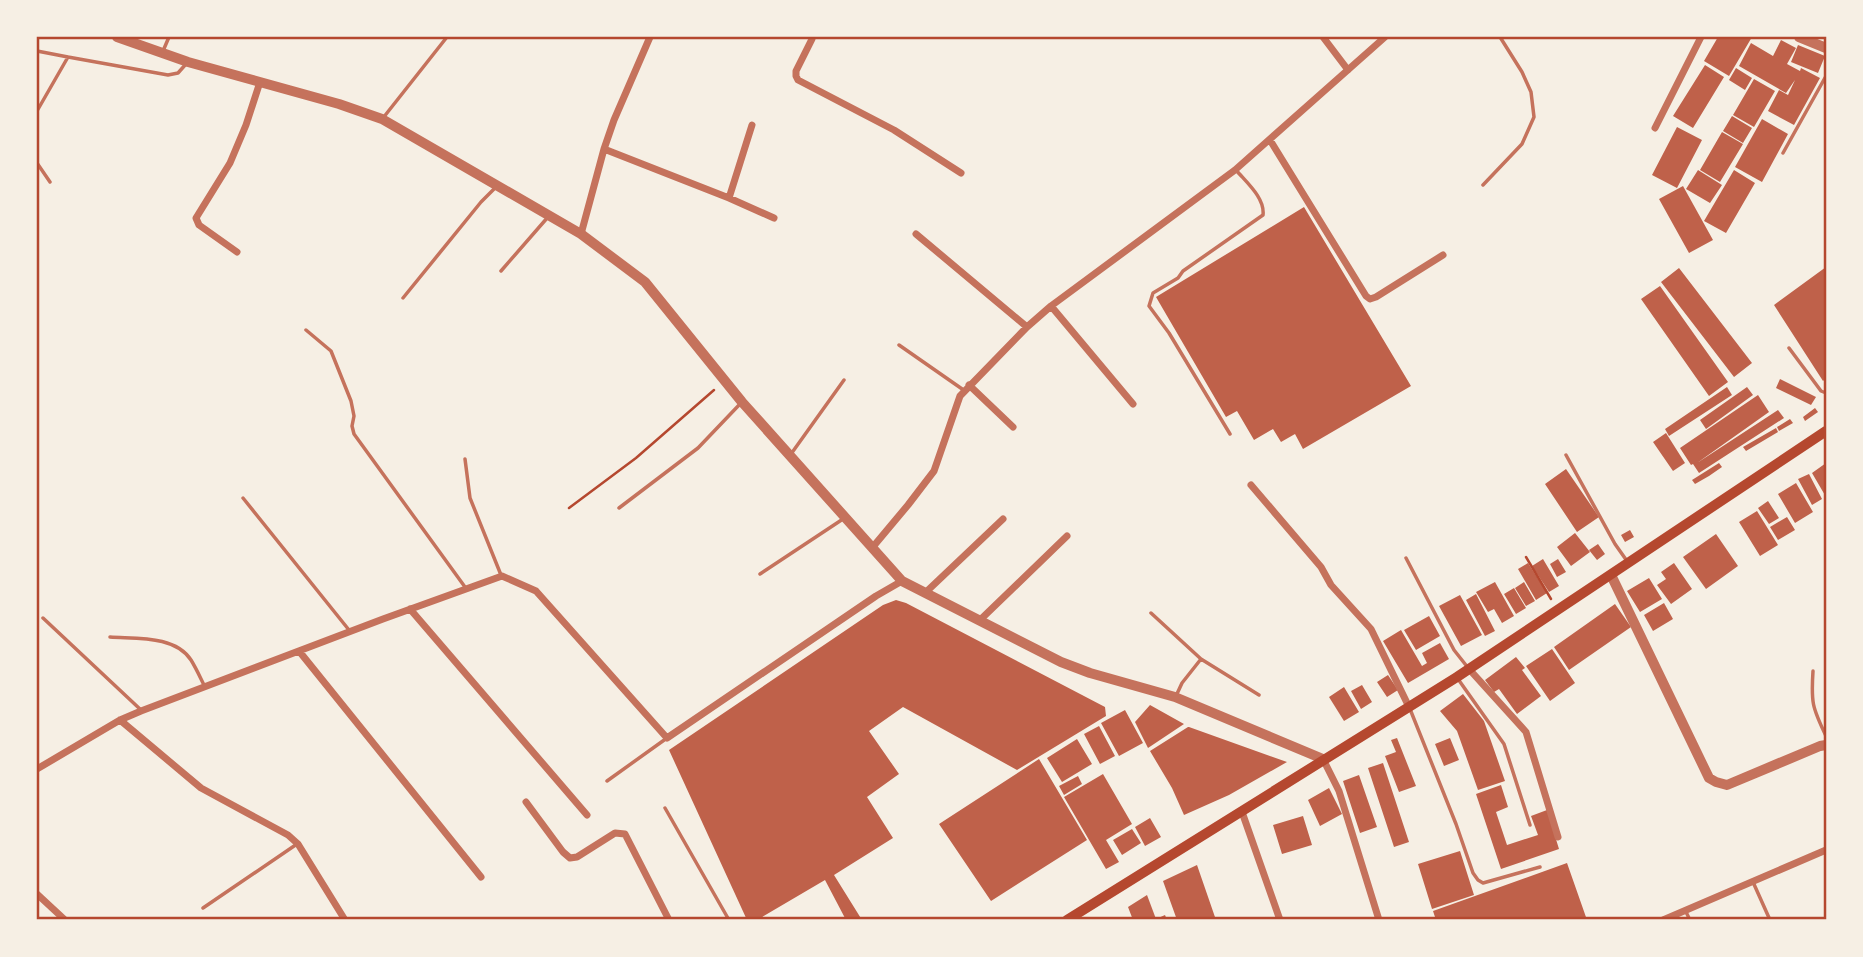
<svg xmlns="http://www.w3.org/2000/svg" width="1863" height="957" viewBox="0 0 1863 957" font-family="Figtree,sans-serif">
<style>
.building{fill:#bf614a}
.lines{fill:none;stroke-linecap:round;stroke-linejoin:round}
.path{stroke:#b5482f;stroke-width:2.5}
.service{stroke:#c5725c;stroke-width:3.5}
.minor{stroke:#c5725c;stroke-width:7}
.tertiary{stroke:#c5725c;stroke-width:10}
.secondary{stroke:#b5482f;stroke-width:10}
.neatline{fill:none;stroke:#b5482f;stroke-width:2.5}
</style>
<rect width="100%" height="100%" fill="#f6efe4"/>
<!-- building -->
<path class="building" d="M 1718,37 L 1752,37 L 1729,76 L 1704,61 Z
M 1781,40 L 1796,48 L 1787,64 L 1800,71 L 1801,68 L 1820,78 L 1794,125 L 1768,111 L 1779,90 L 1788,95 L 1795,80 L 1786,93 L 1739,66 L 1751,43 L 1773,56 Z
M 1798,45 L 1825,56 L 1818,73 L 1791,62 Z
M 1705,65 L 1724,77 L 1693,128 L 1673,116 Z
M 1736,68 L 1752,78 L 1745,90 L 1729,80 Z
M 1754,79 L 1775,91 L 1754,127 L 1733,115 Z
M 1732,116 L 1752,128 L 1743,143 L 1723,131 Z
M 1762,119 L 1788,134 L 1762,182 L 1735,167 Z
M 1677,127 L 1702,140 L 1677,188 L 1652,175 Z
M 1722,132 L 1743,144 L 1720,182 L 1700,170 Z
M 1698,170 L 1722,185 L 1710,203 L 1686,189 Z
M 1734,170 L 1755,183 L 1726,233 L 1704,221 Z
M 1683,186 L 1713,240 L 1689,253 L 1659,199 Z
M 1304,207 L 1411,386 L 1303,449 L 1295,434 L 1281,442 L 1273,429 L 1254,440 L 1237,411 L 1226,417 L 1156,297 Z
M 1826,267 L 1826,378 L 1823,381 L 1774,305 Z
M 1679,268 L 1752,363 L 1734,377 L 1661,282 Z
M 1660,286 L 1728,382 L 1709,396 L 1641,299 Z
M 1780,379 L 1816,397 L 1811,405 L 1776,388 Z
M 1727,387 L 1732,395 L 1669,436 L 1665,429 Z
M 1747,387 L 1753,395 L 1706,429 L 1700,420 Z
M 1758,395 L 1769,412 L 1697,463 L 1778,410 L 1784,418 L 1699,473 L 1693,464 L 1691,465 L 1680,448 Z
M 1815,408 L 1818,412 L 1805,421 L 1803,417 Z
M 1790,419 L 1793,423 L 1779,431 L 1777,427 Z
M 1776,428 L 1778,432 L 1746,451 L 1743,447 Z
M 1666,433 L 1685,463 L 1673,471 L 1653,442 Z
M 1719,463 L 1722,467 L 1709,476 L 1695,484 L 1692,480 Z
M 1826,463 L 1826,497 L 1812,473 Z
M 1566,469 L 1599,517 L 1577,532 L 1545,484 Z
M 1809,474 L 1822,499 L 1812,505 L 1798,479 Z
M 1796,483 L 1813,512 L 1795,523 L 1778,494 Z
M 1768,501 L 1779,518 L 1769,524 L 1758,508 Z
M 1757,511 L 1778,545 L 1760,556 L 1739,522 Z
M 1787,517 L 1795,530 L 1778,540 L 1770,527 Z
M 1630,530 L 1634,537 L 1625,542 L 1621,535 Z
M 1575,533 L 1590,552 L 1571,566 L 1557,547 Z
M 1716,534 L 1738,566 L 1706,589 L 1683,557 Z
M 1598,544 L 1605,554 L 1597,560 L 1589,550 Z
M 1543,559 L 1559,586 L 1549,592 L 1532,566 Z
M 1558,559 L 1566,572 L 1557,577 L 1550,564 Z
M 1528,563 L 1547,593 L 1536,600 L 1518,569 Z
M 1674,563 L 1692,589 L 1671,604 L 1657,585 L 1666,579 L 1661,572 Z
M 1649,578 L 1662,599 L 1640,612 L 1627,591 Z
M 1495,582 L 1514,616 L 1502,623 L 1494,609 L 1488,612 L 1476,592 Z
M 1524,582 L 1535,601 L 1526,606 L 1515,588 Z
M 1514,588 L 1526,608 L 1516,614 L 1504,594 Z
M 1476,594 L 1495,631 L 1485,636 L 1466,600 Z
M 1460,595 L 1482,635 L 1461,646 L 1439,606 Z
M 896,600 L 906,603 L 1105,707 L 1106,716 L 1017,770 L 903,707 L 869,731 L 899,774 L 867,797 L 893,838 L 834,875 L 862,920 L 846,920 L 825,880 L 757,920 L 747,920 L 669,750 L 883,605 Z
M 1664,603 L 1673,619 L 1653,631 L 1644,615 Z
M 1615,604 L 1631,627 L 1569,670 L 1554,647 Z
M 1429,616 L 1440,636 L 1416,650 L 1404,630 Z
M 1401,630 L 1422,666 L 1427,663 L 1422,653 L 1440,643 L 1449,659 L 1408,683 L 1383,641 Z
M 1552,649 L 1575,683 L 1550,701 L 1526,666 Z
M 1516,657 L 1525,668 L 1522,670 L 1541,696 L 1517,714 L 1499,689 L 1494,692 L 1485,680 Z
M 1388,675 L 1398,690 L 1387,697 L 1377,682 Z
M 1362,685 L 1372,702 L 1361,709 L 1351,691 Z
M 1344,687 L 1359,712 L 1344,721 L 1329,697 Z
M 1463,694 L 1484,721 L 1505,781 L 1478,790 L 1457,731 L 1440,711 Z
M 1150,705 L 1184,724 L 1148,748 L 1135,722 Z
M 1125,710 L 1143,743 L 1119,756 L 1101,723 Z
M 1099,726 L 1115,756 L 1100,764 L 1084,734 Z
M 1188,727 L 1189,727 L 1287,762 L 1229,795 L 1184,815 L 1172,788 L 1150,751 Z
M 1397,738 L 1416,786 L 1399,792 L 1385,756 L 1396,752 L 1391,740 Z
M 1450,738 L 1459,760 L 1444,766 L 1435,744 Z
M 1077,739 L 1092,764 L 1062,782 L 1047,758 Z
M 1039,759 L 1087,840 L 991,901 L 939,824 Z
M 1383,763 L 1409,842 L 1394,847 L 1368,768 Z
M 1103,774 L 1132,824 L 1106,840 L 1119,862 L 1106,869 L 1064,797 Z
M 1359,775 L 1377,827 L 1360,833 L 1343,781 Z
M 1078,776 L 1082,784 L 1064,795 L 1059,786 Z
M 1501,785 L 1508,807 L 1496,812 L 1507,845 L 1538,835 L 1531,816 L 1547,810 L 1559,849 L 1501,869 L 1476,794 Z
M 1329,788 L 1342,814 L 1320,826 L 1308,800 Z
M 1303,816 L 1312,845 L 1282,854 L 1273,825 Z
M 1150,818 L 1161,837 L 1145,846 L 1135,827 Z
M 1132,829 L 1141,843 L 1122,855 L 1113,840 Z
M 1460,851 L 1474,895 L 1432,909 L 1418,864 Z
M 1567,863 L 1587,920 L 1436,920 L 1433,911 Z
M 1197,865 L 1216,920 L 1177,920 L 1163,881 Z
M 1147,895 L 1156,919 L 1165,915 L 1167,920 L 1133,920 L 1128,907 Z"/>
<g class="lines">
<!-- path -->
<path class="path" d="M 569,508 L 636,458 L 714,390
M 1526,557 L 1551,599"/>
<!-- service -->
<path class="service" d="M 37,51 L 68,57
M 163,51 L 169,37
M 37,111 L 68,57 L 168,75 L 178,73 L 186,64
M 383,118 L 447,37
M 1783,153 L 1826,76
M 37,163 L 50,182
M 1483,185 L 1522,144 L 1534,117 L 1531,92 L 1522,72 L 1500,37
M 501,271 L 548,217
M 403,298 L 481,202 L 496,187
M 306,330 L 331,351 L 351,401 L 354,416 L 352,426 L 354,434 L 465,587
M 899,345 L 965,391
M 1789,348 L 1821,391 L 1826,393
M 1230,434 L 1169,333 L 1149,306 L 1153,293 L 1178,278 L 1183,271 L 1263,215 C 1265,198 1247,183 1236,170
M 791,454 L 844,380
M 1566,455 L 1615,544 L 1627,561
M 465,459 L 470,498 L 501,575
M 243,498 L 349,630
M 619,508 L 698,448 L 740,404
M 1406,558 L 1454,650 L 1469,669
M 760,574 L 843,519
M 1151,613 L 1201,659 L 1182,683 L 1176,696
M 43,618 L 141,710
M 110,637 C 136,639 175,635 191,660 C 196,668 200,677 204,685
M 1201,659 L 1259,695
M 1813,671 C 1811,702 1812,707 1826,736
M 1458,679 L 1504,744 L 1530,825
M 1410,709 L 1456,824 L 1473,873 L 1478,880 L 1483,883 L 1540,867
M 607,781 L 667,738
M 665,808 L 729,920
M 1753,882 L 1770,920
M 203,908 L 297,844
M 1685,910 L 1690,920"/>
<!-- minor -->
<path class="minor" d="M 811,37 L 812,39 L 796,71 L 796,76 L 798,80 L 894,130 L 961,173
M 1323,37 L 1348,70
M 1655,128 L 1701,37
M 1270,140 L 1366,296 L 1370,299 L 1376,297 L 1443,255
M 604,149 L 729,198 L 774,218
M 729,198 L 752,125
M 581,234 L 604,149 L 614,120 L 650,37
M 916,234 L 1027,327
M 237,252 L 199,225 L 196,218 L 230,163 L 246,125 L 260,82
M 1051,306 L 1133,404
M 969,385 L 1013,427
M 1251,485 L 1321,567 L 1331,585 L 1371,629 L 1409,707
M 872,548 L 908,505 L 934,471 L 960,396 L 1027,327 L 1051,306 L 1235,170 L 1385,37
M 925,593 L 1003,519
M 410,609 L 587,815
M 979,621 L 1067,536
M 299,651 L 481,877
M 1469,669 L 1526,732 L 1558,837
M 120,720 L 201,788 L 288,835 L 298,844 L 345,920
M 1323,759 L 1339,791 L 1379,920
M 37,769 L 120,720 L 141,711 L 383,619 L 502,576 L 536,591 L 667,738 L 876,596 L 902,581
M 526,802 L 563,852 L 570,858 L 577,857 L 615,833 L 625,834 L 669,920
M 1242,812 L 1280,920
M 37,894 L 65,920
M 1663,920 L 1826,850"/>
<!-- tertiary -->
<path class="tertiary" d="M 117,37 L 188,62 L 339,104 L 382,119 L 581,234 L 645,282 L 742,402 L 902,581 L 1061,662 L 1090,673 L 1175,697 L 1323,759
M 1799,37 L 1826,48
M 1611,575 L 1709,778 L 1716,782 L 1727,785 L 1820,746 L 1826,745"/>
<!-- secondary -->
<path class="secondary" d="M 1067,920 L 1457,677 L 1826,431"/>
</g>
<!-- border -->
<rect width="1863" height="957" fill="none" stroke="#f6efe4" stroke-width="77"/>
<rect x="38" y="38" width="1787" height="880" class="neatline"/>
</svg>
